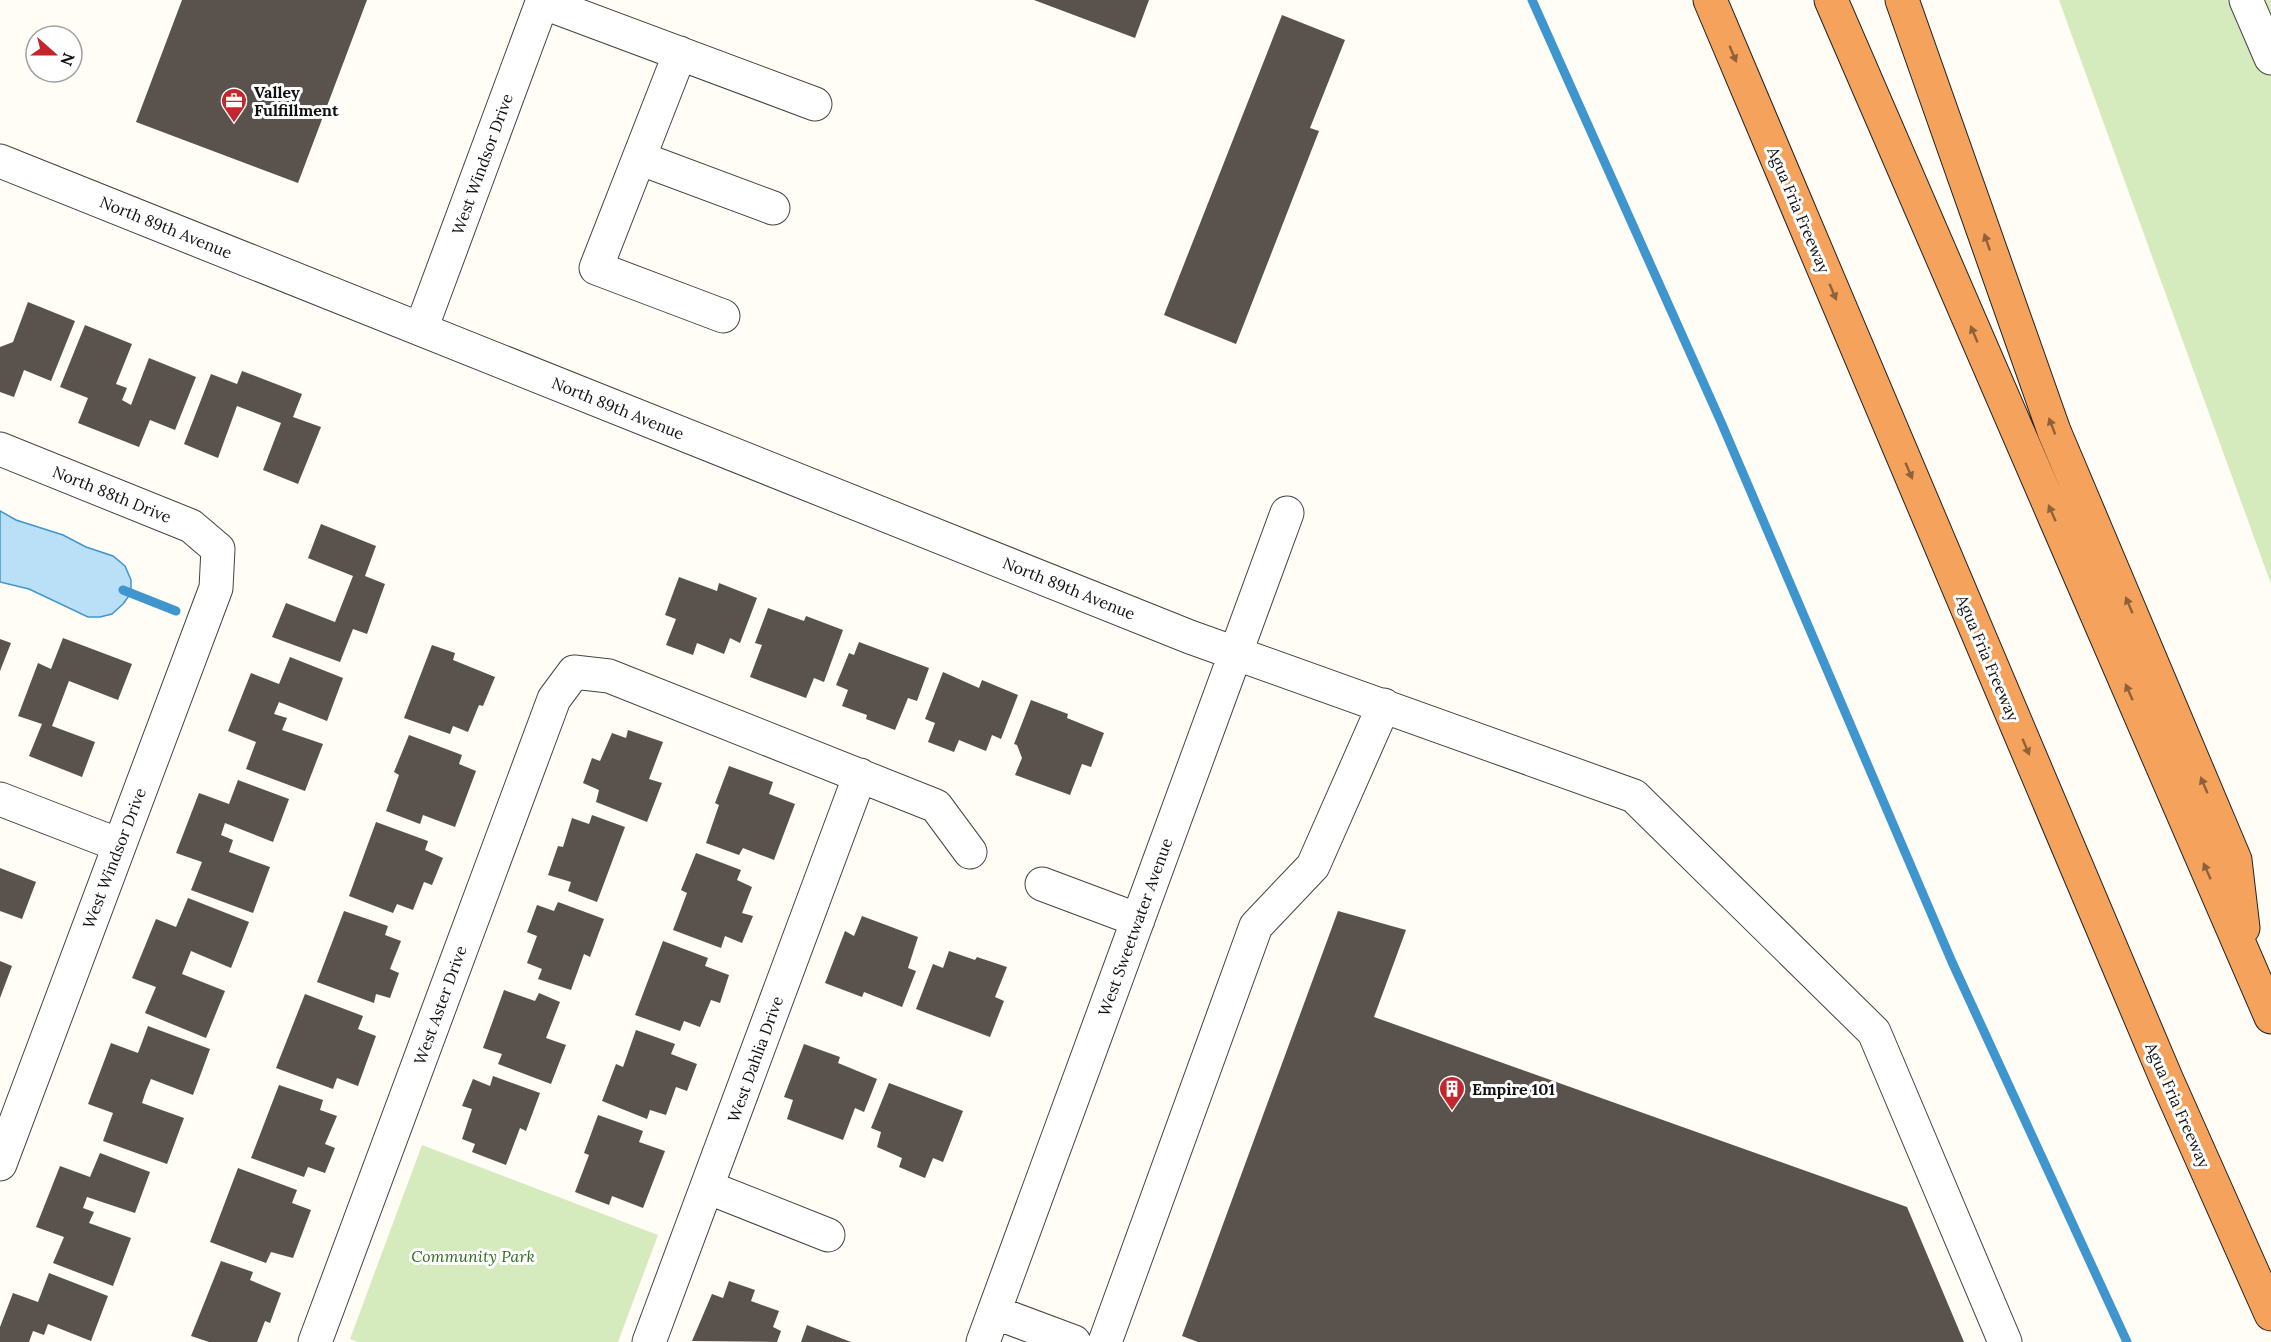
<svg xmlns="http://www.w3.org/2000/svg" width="2271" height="1342" viewBox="0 0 2271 1342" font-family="Lora,serif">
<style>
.green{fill:#d5ebbd}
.water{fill:#b9e0f7;stroke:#3f96cf;stroke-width:1.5}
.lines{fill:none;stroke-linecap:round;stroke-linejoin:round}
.stream{stroke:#3f96cf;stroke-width:9}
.building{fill:#5a524d}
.minor-casing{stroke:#444;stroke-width:35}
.highway-casing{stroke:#222;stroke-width:35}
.minor{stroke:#fff;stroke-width:33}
.highway{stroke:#f5a25d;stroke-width:33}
.oneway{fill:#8e613b}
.labels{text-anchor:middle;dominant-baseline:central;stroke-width:6;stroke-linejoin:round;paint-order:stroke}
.poi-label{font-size:16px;font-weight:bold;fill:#111;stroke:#fff;text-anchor:start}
.street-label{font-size:16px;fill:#111;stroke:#fff}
.park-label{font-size:16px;font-style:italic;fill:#2f6b1f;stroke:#fff}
</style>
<rect width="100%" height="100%" fill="#fffdf5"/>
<!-- green -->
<path class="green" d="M 2059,0 L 2271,0 L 2271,584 Z
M 422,1145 L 658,1235 L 618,1342 L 358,1342 L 350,1339 Z"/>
<!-- water -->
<path class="water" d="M 0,511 L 16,520 L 63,535 L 86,547 L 113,556 L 125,566 L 131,580 L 131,593 L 123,604 L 112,614 L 100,617 L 88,617 L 29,589 L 0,582 Z"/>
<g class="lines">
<!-- stream -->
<path class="stream" d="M 1532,0 L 1721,422 L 1952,962 L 2127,1342
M 123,590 L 176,611"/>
</g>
<!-- building -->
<path class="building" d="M 182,0 L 367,0 L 298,183 L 136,122 Z
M 1034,0 L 1149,0 L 1135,38 Z
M 1282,15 L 1345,40 L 1310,128 L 1319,131 L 1236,344 L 1164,315 Z
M 28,302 L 75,321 L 51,381 L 24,370 L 14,397 L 0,392 L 0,347 L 13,342 Z
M 85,325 L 132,344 L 116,384 L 127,388 L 122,400 L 131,405 L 149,358 L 196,377 L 175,430 L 150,420 L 139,447 L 78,423 L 88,398 L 60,387 Z
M 242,371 L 302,394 L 293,417 L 321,427 L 298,484 L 263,470 L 281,423 L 237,406 L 218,458 L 184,444 L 211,374 L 237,384 Z
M 321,524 L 376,546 L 365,576 L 385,584 L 367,634 L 353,629 L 340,662 L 272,637 L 286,603 L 335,622 L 353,576 L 308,558 Z
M 679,577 L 717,591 L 719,583 L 757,598 L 740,643 L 730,638 L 724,654 L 697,643 L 693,655 L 666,645 L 676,619 L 665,615 Z
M 768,608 L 804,621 L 806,616 L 843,630 L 824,682 L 814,678 L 806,698 L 750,677 L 762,645 L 755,643 Z
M 63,638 L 132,664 L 118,700 L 69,681 L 52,726 L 95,742 L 82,777 L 29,756 L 42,724 L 18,716 L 38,663 L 51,669 Z
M 0,639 L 11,643 L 0,671 Z
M 859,642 L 929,668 L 917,701 L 908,698 L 895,730 L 866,719 L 867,715 L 842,706 L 848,690 L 836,685 L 849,653 L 854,655 Z
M 432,645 L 455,653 L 453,660 L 495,677 L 483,706 L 479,705 L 468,732 L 453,726 L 450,734 L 404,718 Z
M 290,657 L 343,678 L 327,721 L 279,702 L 274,714 L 287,718 L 282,730 L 323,744 L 305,791 L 246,769 L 256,742 L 228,731 L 251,673 L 279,684 Z
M 943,672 L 979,688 L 982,680 L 1018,695 L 1001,739 L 992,735 L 986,751 L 959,740 L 954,752 L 928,742 L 935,723 L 925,719 Z
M 1031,700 L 1068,714 L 1067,718 L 1104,733 L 1091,767 L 1082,764 L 1070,795 L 1015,775 L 1022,758 L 1017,745 L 1014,744 Z
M 628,730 L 663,742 L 649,779 L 662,783 L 647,822 L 596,802 L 599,790 L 583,783 L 592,758 L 600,761 L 612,733 L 626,738 Z
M 409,735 L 462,755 L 459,764 L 476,771 L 455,827 L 423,815 L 420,824 L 386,811 L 399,775 L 394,772 Z
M 729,766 L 773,782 L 769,794 L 795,804 L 774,860 L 743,848 L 739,855 L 706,843 L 719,805 L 715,803 Z
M 238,780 L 289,799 L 273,842 L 225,823 L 221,835 L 233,840 L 229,852 L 270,867 L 253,913 L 191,890 L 202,862 L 176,853 L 199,793 L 229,804 Z
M 592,815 L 625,827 L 597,902 L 568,891 L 571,882 L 548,875 L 558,846 L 563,847 L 572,818 L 589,824 Z
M 376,822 L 428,841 L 425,850 L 443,858 L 432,885 L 424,882 L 413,910 L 397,904 L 393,913 L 349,896 Z
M 696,853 L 741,870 L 737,880 L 752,887 L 742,913 L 753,916 L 742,943 L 725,936 L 721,948 L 673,930 L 687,893 L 681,890 Z
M 0,868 L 36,882 L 22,919 L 0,911 Z
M 188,898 L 249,922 L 231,968 L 191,951 L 182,974 L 225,991 L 206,1038 L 145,1013 L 156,987 L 132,978 L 156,919 L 176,927 Z
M 558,902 L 604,919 L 590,957 L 584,954 L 571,990 L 538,979 L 542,969 L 527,963 L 537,936 L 527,932 L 537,905 L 554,911 Z
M 344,911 L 388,926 L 385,935 L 401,941 L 390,969 L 399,973 L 390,998 L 376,994 L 374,1003 L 317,982 Z
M 1338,911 L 1406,930 L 1374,1017 L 1907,1207 L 1964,1342 L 1198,1342 L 1182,1336 Z
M 862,916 L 918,937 L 908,968 L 916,971 L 902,1007 L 864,992 L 862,997 L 825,983 L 845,931 L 854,936 Z
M 663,941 L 708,958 L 705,966 L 729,975 L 720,1003 L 711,1000 L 700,1027 L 684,1021 L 680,1031 L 635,1015 Z
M 949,951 L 975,960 L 977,957 L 1007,967 L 995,997 L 1004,1001 L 990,1037 L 916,1009 L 933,964 L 943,968 Z
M 0,961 L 12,966 L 0,998 Z
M 504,990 L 535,1001 L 539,993 L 560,1002 L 546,1038 L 566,1045 L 551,1084 L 498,1064 L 502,1054 L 483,1048 Z
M 305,994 L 363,1016 L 358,1029 L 376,1036 L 358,1086 L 337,1078 L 333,1089 L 276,1068 Z
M 148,1026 L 210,1049 L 193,1095 L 151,1079 L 146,1091 L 142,1103 L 184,1118 L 167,1164 L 103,1141 L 113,1113 L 88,1104 L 111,1043 L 138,1053 Z
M 636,1030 L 675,1044 L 671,1054 L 697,1064 L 687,1091 L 676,1087 L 666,1115 L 650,1110 L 647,1119 L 602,1101 L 616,1064 L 623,1067 Z
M 804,1044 L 840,1057 L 838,1063 L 877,1079 L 864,1112 L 855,1108 L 843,1140 L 787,1119 L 793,1100 L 784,1097 Z
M 493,1076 L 540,1093 L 526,1131 L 520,1128 L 506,1165 L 472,1152 L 475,1144 L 462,1139 L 472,1109 L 462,1106 L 473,1079 L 490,1086 Z
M 889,1083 L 963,1111 L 943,1162 L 933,1158 L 925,1178 L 899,1167 L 902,1158 L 877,1147 L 881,1132 L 871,1128 Z
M 279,1085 L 323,1100 L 320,1110 L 337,1116 L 325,1144 L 335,1148 L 325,1173 L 308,1167 L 304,1177 L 251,1158 Z
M 598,1115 L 643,1131 L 639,1142 L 665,1151 L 643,1208 L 612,1196 L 609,1205 L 575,1192 L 589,1155 L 584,1153 Z
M 100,1153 L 150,1172 L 135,1213 L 87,1197 L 83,1208 L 94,1212 L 89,1223 L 131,1238 L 113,1286 L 53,1263 L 64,1237 L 36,1227 L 60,1166 L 90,1177 Z
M 238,1168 L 297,1190 L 292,1203 L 311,1210 L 293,1258 L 271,1252 L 266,1263 L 210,1242 Z
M 221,1261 L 253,1272 L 250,1280 L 281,1293 L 270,1323 L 265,1321 L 257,1342 L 209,1342 L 191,1336 Z
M 49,1273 L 108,1296 L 91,1341 L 48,1324 L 44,1335 L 33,1331 L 29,1342 L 0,1342 L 0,1327 L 13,1293 L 38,1302 Z
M 729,1281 L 755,1290 L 751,1301 L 779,1311 L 773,1327 L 781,1331 L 777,1342 L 692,1341 L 712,1294 L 723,1298 Z
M 807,1325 L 851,1342 L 801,1342 Z"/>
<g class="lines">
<defs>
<path id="minor" d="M 2246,0 L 2271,58
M 542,2 L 815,104
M 680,53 L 596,268 L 723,316
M 639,158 L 773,208
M 0,161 L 1190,637 L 1634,796 L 1874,1032 L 2005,1342
M 421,329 L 543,0
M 0,449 L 191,526 L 218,549 L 216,588 L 0,1164
M 0,799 L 119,845
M 1042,884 L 1138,920
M 707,1187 L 828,1235
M 994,1312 L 1074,1342
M 315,1342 L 554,699 L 574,672 L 609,676 L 936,806 L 970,852
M 649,1342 L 860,775
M 983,1342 L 1287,513
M 1105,1342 L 1256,926 L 1313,866 L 1384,705"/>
<path id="highway" d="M 1710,0 L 2166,1078 L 2271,1314
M 1831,0 L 2271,1017
M 1902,0 L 2054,431 L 2235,860 L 2243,928"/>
</defs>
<!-- minor casing -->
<use href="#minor" class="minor-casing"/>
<!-- highway casing -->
<use href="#highway" class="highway-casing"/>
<!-- minor -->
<use href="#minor" class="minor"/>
<!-- highway -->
<use href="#highway" class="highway"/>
</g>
<!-- one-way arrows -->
<defs><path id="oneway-solid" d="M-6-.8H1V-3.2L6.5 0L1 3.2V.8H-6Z" transform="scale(1.5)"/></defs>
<g class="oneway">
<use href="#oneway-solid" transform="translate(1733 54) rotate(67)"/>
<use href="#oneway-solid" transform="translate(1987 242) rotate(-109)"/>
<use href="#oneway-solid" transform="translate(1833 292) rotate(67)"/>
<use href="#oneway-solid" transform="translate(1974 334) rotate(-113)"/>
<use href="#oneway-solid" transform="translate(2052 426) rotate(-111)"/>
<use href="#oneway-solid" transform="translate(1909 471) rotate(67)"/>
<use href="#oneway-solid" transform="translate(2052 513) rotate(-114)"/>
<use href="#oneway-solid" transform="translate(2129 605) rotate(-113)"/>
<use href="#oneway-solid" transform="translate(2129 692) rotate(-114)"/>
<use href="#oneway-solid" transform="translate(2026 747) rotate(67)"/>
<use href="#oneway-solid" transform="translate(2204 785) rotate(-113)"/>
<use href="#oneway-solid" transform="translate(2207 871) rotate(-114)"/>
</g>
<!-- icons -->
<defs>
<symbol id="office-pin" viewBox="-11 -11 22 30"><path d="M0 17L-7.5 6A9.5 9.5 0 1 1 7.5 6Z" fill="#c4262e" stroke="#fff"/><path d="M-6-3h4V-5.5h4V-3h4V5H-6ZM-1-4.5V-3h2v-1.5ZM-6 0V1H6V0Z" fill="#fff"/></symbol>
<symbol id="building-pin" viewBox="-11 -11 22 30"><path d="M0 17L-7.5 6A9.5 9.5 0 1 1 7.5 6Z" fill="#c4262e" stroke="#fff"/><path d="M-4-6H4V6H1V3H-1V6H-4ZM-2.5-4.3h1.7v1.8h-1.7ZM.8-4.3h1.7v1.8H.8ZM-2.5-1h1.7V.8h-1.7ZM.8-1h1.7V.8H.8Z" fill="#fff"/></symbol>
</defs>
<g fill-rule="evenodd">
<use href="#office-pin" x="219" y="86" width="30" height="40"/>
<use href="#building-pin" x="1437" y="1074" width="30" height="40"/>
</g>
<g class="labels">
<!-- poi labels -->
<g class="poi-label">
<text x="254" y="92">Valley<tspan x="254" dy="18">Fulfillment</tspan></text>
<text x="1472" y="1089">Empire 101</text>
</g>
<!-- street labels -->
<g class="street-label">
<text transform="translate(482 164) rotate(-70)">West Windsor Drive</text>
<text transform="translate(1799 210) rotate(67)">Agua Fria Freeway</text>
<text transform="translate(166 227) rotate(22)">North 89th Avenue</text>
<text transform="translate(618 408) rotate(22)">North 89th Avenue</text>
<text transform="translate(112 494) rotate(22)">North 88th Drive</text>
<text transform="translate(1069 588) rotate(22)">North 89th Avenue</text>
<text transform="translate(1988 658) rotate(67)">Agua Fria Freeway</text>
<text transform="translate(114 858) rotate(-69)">West Windsor Drive</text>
<text transform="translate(1135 927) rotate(-70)">West Sweetwater Avenue</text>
<text transform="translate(440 1005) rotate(-70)">West Aster Drive</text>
<text transform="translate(755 1059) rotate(-70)">West Dahlia Drive</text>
<text transform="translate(2178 1105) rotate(66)">Agua Fria Freeway</text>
</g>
<!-- park labels -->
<g class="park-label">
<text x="473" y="1256">Community Park</text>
</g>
</g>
<!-- north arrow -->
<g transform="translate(54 54) rotate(111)"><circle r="28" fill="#ffffff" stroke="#a0a0a0" stroke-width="1.5"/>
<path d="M0-4.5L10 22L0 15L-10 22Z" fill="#c4262e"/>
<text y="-9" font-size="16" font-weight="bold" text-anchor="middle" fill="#111111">N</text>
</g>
</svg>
